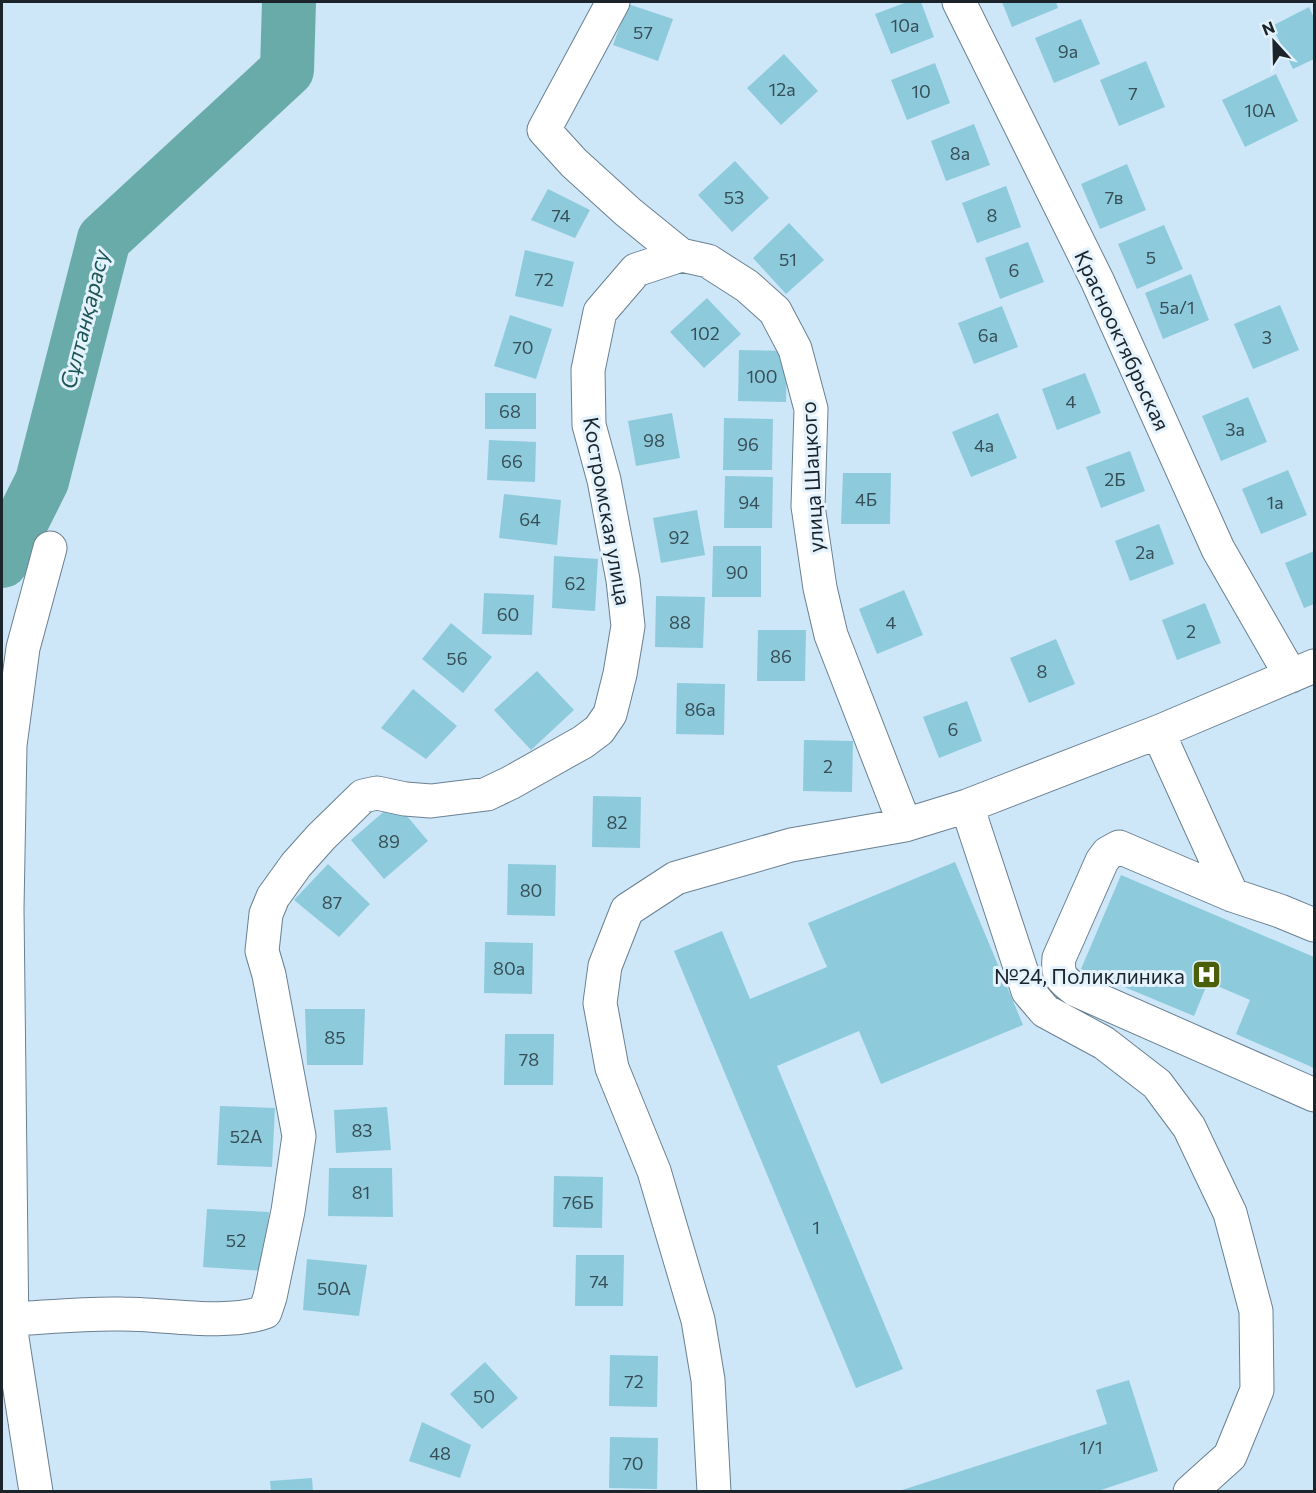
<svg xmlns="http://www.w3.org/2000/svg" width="1316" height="1493" viewBox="0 0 1316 1493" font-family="Commissioner,sans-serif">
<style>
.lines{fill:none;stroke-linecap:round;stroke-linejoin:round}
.river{stroke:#69aba9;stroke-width:54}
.building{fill:#8dcbdc}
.minor-casing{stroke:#6a8191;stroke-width:35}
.minor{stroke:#fff;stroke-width:33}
.labels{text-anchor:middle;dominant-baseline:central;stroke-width:6;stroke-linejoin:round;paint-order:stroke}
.number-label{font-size:18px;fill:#384e57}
.street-label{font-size:21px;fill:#1b242b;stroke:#e3f2fd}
.poi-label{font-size:21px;fill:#1b242b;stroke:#e3f2fd;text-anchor:end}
.water-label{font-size:22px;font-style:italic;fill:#1b5554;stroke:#e3f2fd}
</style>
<rect width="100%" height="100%" fill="#cde6f8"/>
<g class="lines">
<!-- river -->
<path class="river" d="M 2,561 L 42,481 L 104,239 L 287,70 L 289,2"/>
</g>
<!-- building -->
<path class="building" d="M 907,2 L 921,2 L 934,37 L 891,54 L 875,14 Z
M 1002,2 L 1056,2 L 1058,8 L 1012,27 Z
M 628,4 L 673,19 L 658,61 L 613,45 Z
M 1309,7 L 1314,18 L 1314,59 L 1293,69 L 1272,26 Z
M 1081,19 L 1100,64 L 1054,83 L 1035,38 Z
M 784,54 L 818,91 L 781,125 L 747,88 Z
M 1146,61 L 1165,107 L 1119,126 L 1100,80 Z
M 935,63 L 950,103 L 907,120 L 891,80 Z
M 1276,74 L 1298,121 L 1245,147 L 1222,100 Z
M 974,124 L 990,165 L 946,181 L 931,141 Z
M 735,161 L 769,198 L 732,232 L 698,195 Z
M 1127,164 L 1146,210 L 1100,229 L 1081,184 Z
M 1006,186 L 1021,227 L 977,243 L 962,203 Z
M 548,189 L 590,210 L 575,238 L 531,220 Z
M 789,223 L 824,260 L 786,294 L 753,258 Z
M 1164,225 L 1183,269 L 1137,289 L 1118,244 Z
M 1028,242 L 1044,282 L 1000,299 L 985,258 Z
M 525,250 L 574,262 L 563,307 L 515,296 Z
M 1191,274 L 1209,320 L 1163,339 L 1145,293 Z
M 707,298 L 741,334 L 704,368 L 670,332 Z
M 1280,305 L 1299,350 L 1253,369 L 1234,324 Z
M 1002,306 L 1018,347 L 974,364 L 958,323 Z
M 510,315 L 552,329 L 536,379 L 494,366 Z
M 739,350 L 787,351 L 786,402 L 738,401 Z
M 1085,373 L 1101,413 L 1057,430 L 1042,389 Z
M 485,393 L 536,393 L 536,429 L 485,429 Z
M 1248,397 L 1267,442 L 1221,461 L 1202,416 Z
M 672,413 L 680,458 L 636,466 L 628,421 Z
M 998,413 L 1017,458 L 971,477 L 952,432 Z
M 724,418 L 773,419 L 772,470 L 723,470 Z
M 489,440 L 536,442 L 535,482 L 487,480 Z
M 1130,451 L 1145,491 L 1101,508 L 1086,467 Z
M 1288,470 L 1307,515 L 1261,534 L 1242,489 Z
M 843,473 L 891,473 L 890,524 L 841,524 Z
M 725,476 L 773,477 L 772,528 L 724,528 Z
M 504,494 L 561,500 L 557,545 L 499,538 Z
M 697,510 L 705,555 L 661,563 L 653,518 Z
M 1159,524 L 1174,564 L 1130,581 L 1115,541 Z
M 713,546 L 761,546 L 761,597 L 712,597 Z
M 1314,551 L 1314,604 L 1304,608 L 1285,563 Z
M 554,556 L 598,559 L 595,611 L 552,608 Z
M 904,590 L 923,635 L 877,654 L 859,609 Z
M 484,593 L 534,595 L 532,635 L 482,634 Z
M 656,596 L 705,597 L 703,648 L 655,647 Z
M 1205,603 L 1221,643 L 1177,660 L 1162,620 Z
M 451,623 L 492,657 L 463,693 L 422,659 Z
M 758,630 L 806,630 L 805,681 L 757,681 Z
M 1056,639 L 1075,684 L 1029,703 L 1010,658 Z
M 537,671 L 574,710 L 531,750 L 494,710 Z
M 677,683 L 725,684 L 724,735 L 676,734 Z
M 413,689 L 457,726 L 426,759 L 381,728 Z
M 967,701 L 982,741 L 939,758 L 923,717 Z
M 804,740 L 853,741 L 852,792 L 803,791 Z
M 593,796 L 641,797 L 640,848 L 592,847 Z
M 395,802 L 428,841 L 384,879 L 351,840 Z
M 955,862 L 1023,1025 L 881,1084 L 859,1031 L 777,1066 L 903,1369 L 856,1388 L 674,951 L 722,931 L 750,999 L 827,967 L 808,923 Z
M 328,864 L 370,904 L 339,937 L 294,900 Z
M 508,864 L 556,865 L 555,916 L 507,915 Z
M 1121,875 L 1314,957 L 1314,1068 L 1236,1034 L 1250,1000 L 1208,982 L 1194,1016 L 1081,969 Z
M 485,942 L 533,943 L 532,994 L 484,993 Z
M 305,1009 L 365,1009 L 363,1065 L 307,1065 Z
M 505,1034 L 554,1034 L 553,1085 L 504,1085 Z
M 220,1106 L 275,1108 L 272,1167 L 217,1165 Z
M 387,1107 L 391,1150 L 336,1153 L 334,1110 Z
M 329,1168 L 392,1168 L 393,1217 L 328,1216 Z
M 554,1176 L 603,1177 L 602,1228 L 553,1227 Z
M 207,1209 L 269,1212 L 265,1271 L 203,1267 Z
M 576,1255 L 624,1255 L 623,1306 L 575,1306 Z
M 307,1259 L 367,1265 L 359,1316 L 303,1310 Z
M 610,1355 L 658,1356 L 657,1407 L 609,1406 Z
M 485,1362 L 518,1398 L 482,1429 L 450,1394 Z
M 1129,1380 L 1158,1471 L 1095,1492 L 896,1492 L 1107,1424 L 1096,1390 Z
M 422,1422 L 471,1445 L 460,1478 L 409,1461 Z
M 610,1437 L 658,1438 L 657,1489 L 609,1488 Z
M 312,1478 L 313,1492 L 271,1492 L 270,1481 Z"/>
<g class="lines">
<defs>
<path id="minor" d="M 613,2 L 544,130 L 574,163 L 628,212 L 681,255 L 708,261 L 747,286 L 775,311 L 795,349 L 811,409 L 808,506 L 820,588 L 831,635 L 905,825
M 959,2 L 1097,280 L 1218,549 L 1291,676
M 1158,732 L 1232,895
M 967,806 L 1028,991 L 1045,1011 L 1104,1043 L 1157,1084 L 1189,1127 L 1230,1213 L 1256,1311 L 1257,1390 L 1230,1456 L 1190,1492
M 1314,925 L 1280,911 L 1232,895 L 1119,847 L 1108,853 L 1102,861 L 1059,958 C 1057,976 1062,980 1076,990 L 1314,1095
M 12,1319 C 49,1317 86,1313 123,1314 C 165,1314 226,1326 265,1312 L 270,1297 L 288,1211 L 299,1136 L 269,975 L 262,951 L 266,914 L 273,897 L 296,865 L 321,837 L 363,796 L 377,793 L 405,799 L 431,801 L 487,794 L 510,783 L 583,742 L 599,730 L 610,714 L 620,674 L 628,626 L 623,580 L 604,480 L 589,425 L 588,370 L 600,312 L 636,270 L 681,255
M 36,1492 L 12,1338 L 7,909 L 10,745 L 23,648 L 50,548
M 714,1492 L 708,1380 L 698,1320 L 654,1171 L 612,1068 L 600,1003 L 605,966 L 627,910 L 676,878 L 791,845 L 905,825 L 967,806 L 1158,732 L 1314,666"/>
</defs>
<!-- minor casing -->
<use href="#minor" class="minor-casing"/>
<!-- minor -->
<use href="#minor" class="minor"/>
</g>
<!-- icons -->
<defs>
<symbol id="hospital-square" viewBox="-11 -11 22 22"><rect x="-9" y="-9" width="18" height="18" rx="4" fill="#495f08" stroke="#e3f2fd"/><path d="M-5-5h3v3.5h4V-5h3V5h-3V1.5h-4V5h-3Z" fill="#fff"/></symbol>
</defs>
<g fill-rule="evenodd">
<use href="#hospital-square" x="1190" y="958" width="33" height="33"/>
</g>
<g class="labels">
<!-- number labels -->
<g class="number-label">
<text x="905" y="25">10а</text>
<text x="643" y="32">57</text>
<text x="1068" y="51">9а</text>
<text x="782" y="89">12а</text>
<text x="921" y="91">10</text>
<text x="1133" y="93">7</text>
<text x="1260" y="110">10А</text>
<text x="960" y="153">8а</text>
<text x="734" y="197">53</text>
<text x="1114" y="197">7в</text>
<text x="561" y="215">74</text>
<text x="992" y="215">8</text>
<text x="1151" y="257">5</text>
<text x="788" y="259">51</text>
<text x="1014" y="270">6</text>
<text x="544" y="279">72</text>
<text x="1177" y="307">5а/1</text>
<text x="705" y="333">102</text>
<text x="988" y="335">6а</text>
<text x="1267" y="337">3</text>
<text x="523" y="347">70</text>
<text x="762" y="376">100</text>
<text x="1071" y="401">4</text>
<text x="510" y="411">68</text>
<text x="1235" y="429">3а</text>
<text x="654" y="440">98</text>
<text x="748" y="444">96</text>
<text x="984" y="445">4а</text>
<text x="512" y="461">66</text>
<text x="1115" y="479">2Б</text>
<text x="866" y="499">4Б</text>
<text x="749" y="502">94</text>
<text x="1275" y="502">1а</text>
<text x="530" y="519">64</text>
<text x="679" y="537">92</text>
<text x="1145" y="552">2а</text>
<text x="737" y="572">90</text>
<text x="575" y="583">62</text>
<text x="508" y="614">60</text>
<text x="680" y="622">88</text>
<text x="891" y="622">4</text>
<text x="1191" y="631">2</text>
<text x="781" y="656">86</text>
<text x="457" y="658">56</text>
<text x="1042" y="671">8</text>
<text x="700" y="709">86а</text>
<text x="953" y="729">6</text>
<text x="828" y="766">2</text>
<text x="617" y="822">82</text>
<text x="389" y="841">89</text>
<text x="531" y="890">80</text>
<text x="332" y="902">87</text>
<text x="509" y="968">80а</text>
<text x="335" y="1037">85</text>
<text x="529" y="1059">78</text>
<text x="362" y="1130">83</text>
<text x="246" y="1136">52А</text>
<text x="361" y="1192">81</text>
<text x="578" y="1202">76Б</text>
<text x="816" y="1227">1</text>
<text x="236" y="1240">52</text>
<text x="599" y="1281">74</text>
<text x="334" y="1288">50А</text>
<text x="634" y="1381">72</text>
<text x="484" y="1396">50</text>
<text x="1091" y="1447">1/1</text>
<text x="440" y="1453">48</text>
<text x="633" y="1463">70</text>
</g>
<!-- street labels -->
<g class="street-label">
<text transform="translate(1123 340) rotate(65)">Краснооктябрьская</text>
<text transform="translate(811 477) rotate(-93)">улица Шацкого</text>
<text transform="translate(608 511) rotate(80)">Костромская улица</text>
</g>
<!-- poi labels -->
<g class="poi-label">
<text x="1185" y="975">№24, Поликлиника</text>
</g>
<!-- water labels -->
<g class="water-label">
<text transform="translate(84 319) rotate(-76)">Сұлтанқарасу</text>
</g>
</g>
<!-- border -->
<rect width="1316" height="1493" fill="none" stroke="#1b242b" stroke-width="6"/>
<!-- north arrow -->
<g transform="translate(1274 42) rotate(338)" stroke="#e3f2fd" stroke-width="4.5" paint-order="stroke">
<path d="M0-4.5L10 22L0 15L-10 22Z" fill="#1b242b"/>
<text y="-9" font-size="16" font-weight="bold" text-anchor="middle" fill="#1b242b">N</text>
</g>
</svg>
